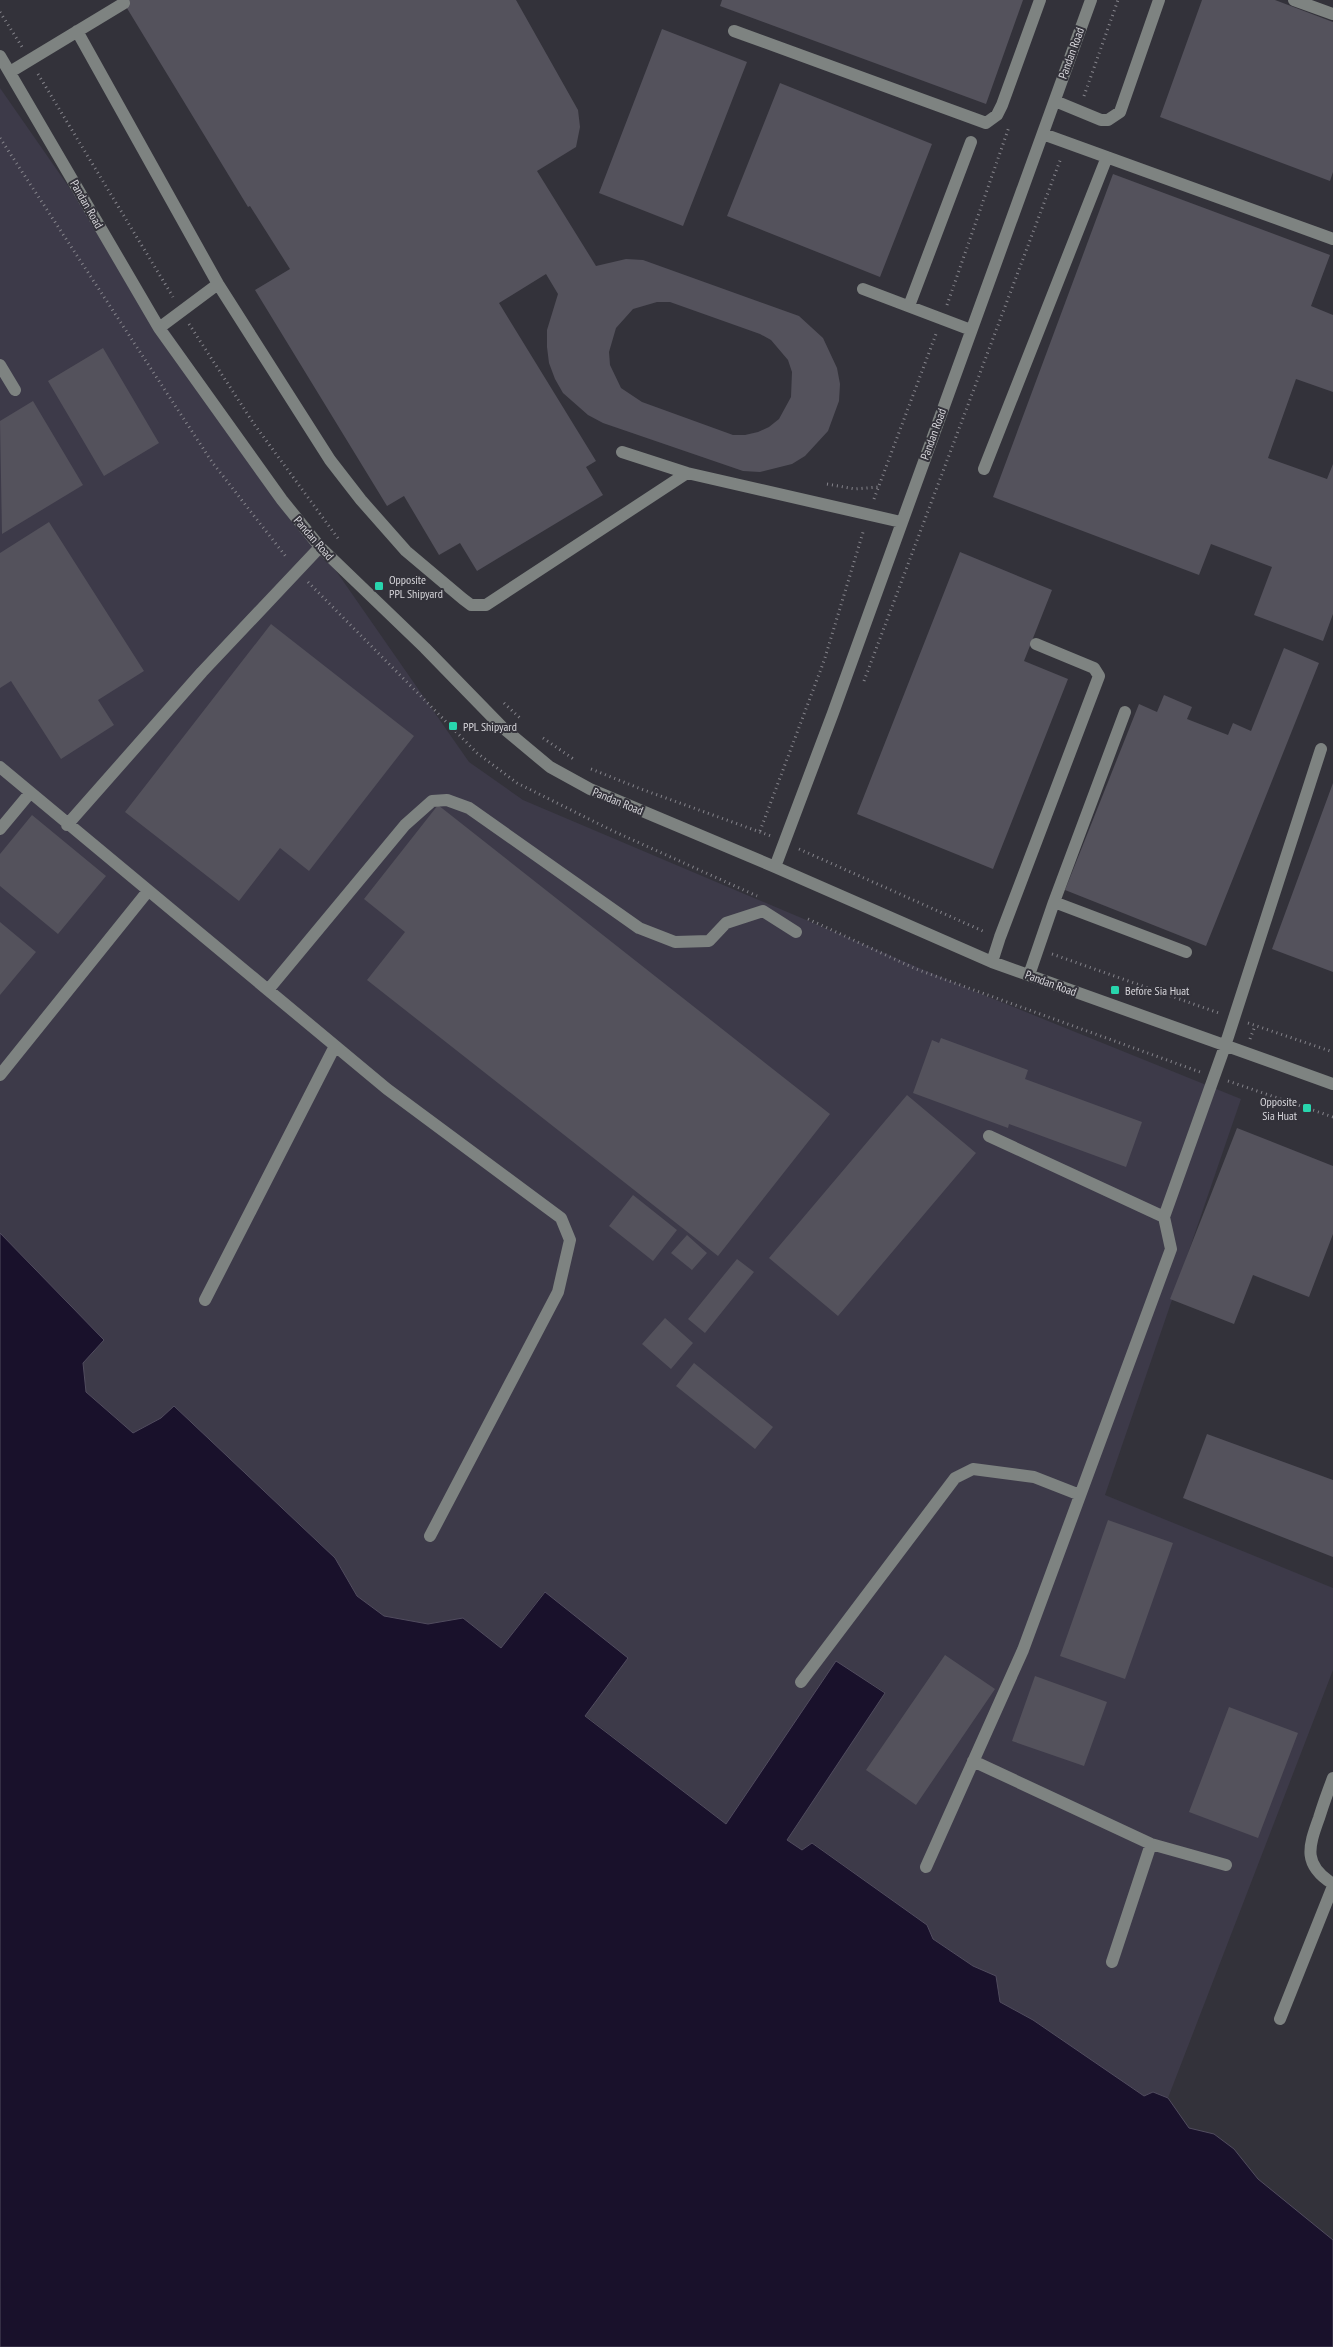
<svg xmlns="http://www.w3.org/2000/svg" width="1333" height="2347" viewBox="0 0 1333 2347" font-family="'PT Sans Narrow',sans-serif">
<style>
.built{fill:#3d3a49}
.water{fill:#19112b;stroke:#514c5f}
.building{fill:#54525c;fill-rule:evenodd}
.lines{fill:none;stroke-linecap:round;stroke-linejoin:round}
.path{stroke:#85848b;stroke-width:3;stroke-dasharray:1 4;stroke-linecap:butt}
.minor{stroke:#7e8381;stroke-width:12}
.poi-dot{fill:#28d5ad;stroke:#33323a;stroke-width:2}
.labels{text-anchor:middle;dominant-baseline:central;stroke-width:4;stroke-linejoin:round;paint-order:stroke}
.street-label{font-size:12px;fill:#d5d4d9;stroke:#33323a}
.poi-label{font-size:12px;fill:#d5d4d9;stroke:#33323a;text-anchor:start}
</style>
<rect width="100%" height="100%" fill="#33323a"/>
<!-- built -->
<path class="built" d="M 0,88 L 469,762 L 523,800 L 969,989 L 1241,1099 L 1105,1495 L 1333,1588 L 1333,1670 L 1168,2098 L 1153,2092 L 1144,2096 L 1033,2020 L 1000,2002 L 996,1976 L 973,1966 L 933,1939 L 927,1925 L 813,1843 L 802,1850 L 787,1840 L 885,1692 L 836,1662 L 726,1824 L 585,1715 L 544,1592 L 501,1648 L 463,1618 L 428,1624 L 384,1616 L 357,1596 L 335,1558 L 174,1406 L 161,1418 L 133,1433 L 86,1392 L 83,1363 L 104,1340 L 0,1233 Z"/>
<!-- water -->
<path class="water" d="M 0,1233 L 104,1340 L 83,1363 L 86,1392 L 133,1433 L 161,1418 L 174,1406 L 335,1558 L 357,1596 L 384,1616 L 428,1624 L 463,1618 L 501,1648 L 545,1592 L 628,1658 L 585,1716 L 726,1824 L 836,1661 L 885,1693 L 787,1840 L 802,1850 L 812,1843 L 927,1925 L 933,1939 L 973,1966 L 996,1976 L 1000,2002 L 1033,2020 L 1144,2096 L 1153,2092 L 1168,2098 L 1189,2128 L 1214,2134 L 1234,2149 L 1258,2179 L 1333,2240 L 1333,2347 L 0,2347 Z"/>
<!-- building -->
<path class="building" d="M 122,0 L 516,0 L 578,110 L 580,127 L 576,147 L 537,171 L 596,266 L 626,259 L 643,260 L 799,316 L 823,338 L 837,368 L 840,384 L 839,401 L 828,431 L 805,456 L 792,464 L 760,472 L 743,471 L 603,423 L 588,415 L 563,393 L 555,379 L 549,363 L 547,347 L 547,330 L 558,294 L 546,274 L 499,303 L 596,461 L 586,467 L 603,495 L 477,571 L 460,543 L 439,555 L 404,496 L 387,506 L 255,290 L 290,269 L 250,206 L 248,207 ZM 657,302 L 670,302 L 760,334 L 771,340 L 788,360 L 792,372 L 791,397 L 779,419 L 769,427 L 758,432 L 745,435 L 733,435 L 642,402 L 621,388 L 610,365 L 609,352 L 616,328 L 633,309 Z
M 722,0 L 1023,0 L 986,104 L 720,6 Z
M 1202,0 L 1275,0 L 1333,22 L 1333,172 L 1330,181 L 1160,117 Z
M 662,29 L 747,62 L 683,226 L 599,193 Z
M 780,83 L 932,144 L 880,277 L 727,216 Z
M 1113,174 L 1330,255 L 1311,306 L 1333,315 L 1333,392 L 1296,379 L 1268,458 L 1327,479 L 1333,464 L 1333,614 L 1323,641 L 1254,615 L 1272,567 L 1211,544 L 1199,575 L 993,497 Z
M 103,348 L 159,443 L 104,476 L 48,381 Z
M 33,401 L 83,485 L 2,534 L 0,421 Z
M 49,522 L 144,671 L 98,700 L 114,725 L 61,759 L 11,681 L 0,688 L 0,553 Z
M 960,552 L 1052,590 L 1024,661 L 1068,679 L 993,869 L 857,814 Z
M 271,624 L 414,736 L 309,871 L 280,848 L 239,901 L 125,812 Z
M 1284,648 L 1319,663 L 1206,946 L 1065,890 L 1139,704 L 1157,712 L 1164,695 L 1192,707 L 1187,719 L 1228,735 L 1233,723 L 1251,731 Z
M 1333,783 L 1333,972 L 1272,949 Z
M 438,805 L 830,1114 L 718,1256 L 367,980 L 405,932 L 364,899 Z
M 32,815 L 106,876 L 58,934 L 0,886 L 0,854 Z
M 0,922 L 36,952 L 0,995 Z
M 941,1038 L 1028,1070 L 1025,1079 L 1142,1122 L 1126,1167 L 1009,1124 L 1008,1128 L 913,1093 L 932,1040 L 939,1043 Z
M 907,1095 L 976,1153 L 838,1316 L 769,1258 Z
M 1237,1128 L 1333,1166 L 1333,1234 L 1309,1297 L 1253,1275 L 1234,1324 L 1170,1299 Z
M 633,1195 L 677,1230 L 653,1261 L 609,1226 Z
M 687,1235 L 707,1253 L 692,1270 L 671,1253 Z
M 737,1259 L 754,1272 L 705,1333 L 688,1319 Z
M 665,1318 L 693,1343 L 671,1369 L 642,1344 Z
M 694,1363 L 773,1427 L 755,1449 L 676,1386 Z
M 1207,1434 L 1333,1480 L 1333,1557 L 1183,1498 Z
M 1108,1520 L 1173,1543 L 1125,1679 L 1060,1656 Z
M 945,1655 L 995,1689 L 916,1805 L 866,1770 Z
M 1035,1676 L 1107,1702 L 1084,1766 L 1012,1741 Z
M 1229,1707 L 1298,1733 L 1258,1838 L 1189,1812 Z"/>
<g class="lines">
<!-- path -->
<path class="path" d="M 0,12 L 22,47
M 38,74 L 173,297
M 1084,96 L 1118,0
M 0,138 L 212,462 L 287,558
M 947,305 L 1009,127
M 189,324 L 254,424 L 340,541
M 827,484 L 855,489 L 878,487
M 874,499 L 936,334
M 308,582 L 477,753 L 517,783 L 613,831 L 757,896
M 864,681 L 1061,158
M 504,703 L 521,719
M 543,738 L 575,760
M 591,769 L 641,789 L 771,836
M 760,831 L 824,661 L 864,529
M 799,849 L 985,932
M 808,919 L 916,969 L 1200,1072
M 1052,954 L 1219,1013
M 1248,1023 L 1333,1052
M 1250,1039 L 1255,1026
M 1228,1081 L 1333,1117"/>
<!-- minor -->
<path class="minor" d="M 1294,0 L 1333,14
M 77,31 L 218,284 L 330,460 L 361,500 L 406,551 L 463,599 L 471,605 L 486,605 L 687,473
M 734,31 L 986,123 L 997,115 L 1002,105 L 1040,0
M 0,56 L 159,328 L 282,500 L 320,547 L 425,648 L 502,727 L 550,767 L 590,789 L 775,867 L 992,962 L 1333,1084
M 10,72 L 124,3
M 1055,101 L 1101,120 L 1108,120 L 1120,112 L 1159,0
M 1043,134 L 1333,239
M 863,289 L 971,330
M 909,306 L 971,142
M 159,328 L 218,284
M 0,365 L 15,390
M 622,452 L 687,473 L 901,522
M 984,469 L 1107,157
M 0,767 L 387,1089 L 561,1218 L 570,1240 L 558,1292 L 430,1536
M 67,825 L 202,672 L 320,547
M 0,829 L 30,793
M 775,867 L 833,713 L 1091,0
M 1054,902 L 1186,952
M 992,962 L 1000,937 L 1099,676 L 1094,668 L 1036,644
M 1029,975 L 1054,902 L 1125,712
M 268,990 L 405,825 L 432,801 L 447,800 L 469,808 L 639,928 L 675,942 L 709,941 L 726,923 L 763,911 L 796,932
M 0,1075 L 148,891
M 989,1136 L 1164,1217
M 205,1300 L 335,1046
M 801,1682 L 955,1478 L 973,1469 L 1034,1477 L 1080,1495
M 973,1761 L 1151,1844 L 1226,1865
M 1333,1778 C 1328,1791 1323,1805 1319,1818 C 1308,1848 1303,1865 1333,1884
M 926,1867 L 1023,1650 L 1171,1249 L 1164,1217 L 1225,1046 L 1321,749
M 1112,1962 L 1151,1844
M 1280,2019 L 1333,1886"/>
</g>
<!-- markers -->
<g class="poi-dot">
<rect x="374" y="581" width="10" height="10" rx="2.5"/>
<rect x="448" y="721" width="10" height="10" rx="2.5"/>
<rect x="1110" y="985" width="10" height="10" rx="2.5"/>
<rect x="1302" y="1103" width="10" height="10" rx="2.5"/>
</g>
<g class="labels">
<!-- street labels -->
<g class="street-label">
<text transform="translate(1071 53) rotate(-70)">Pandan Road</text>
<text transform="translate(87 204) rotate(60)">Pandan Road</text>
<text transform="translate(933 434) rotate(-70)">Pandan Road</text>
<text transform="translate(314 538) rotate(49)">Pandan Road</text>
<text transform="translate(618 801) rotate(22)">Pandan Road</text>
<text transform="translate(1051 983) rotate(20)">Pandan Road</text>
</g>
<!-- poi labels -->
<g class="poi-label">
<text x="389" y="579">Opposite<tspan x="389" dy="14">PPL Shipyard</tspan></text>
<text x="463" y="726">PPL Shipyard</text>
<text x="1125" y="990">Before Sia Huat</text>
<text x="1297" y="1101" text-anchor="end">Opposite<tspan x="1297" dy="14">Sia Huat</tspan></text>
</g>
</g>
</svg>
